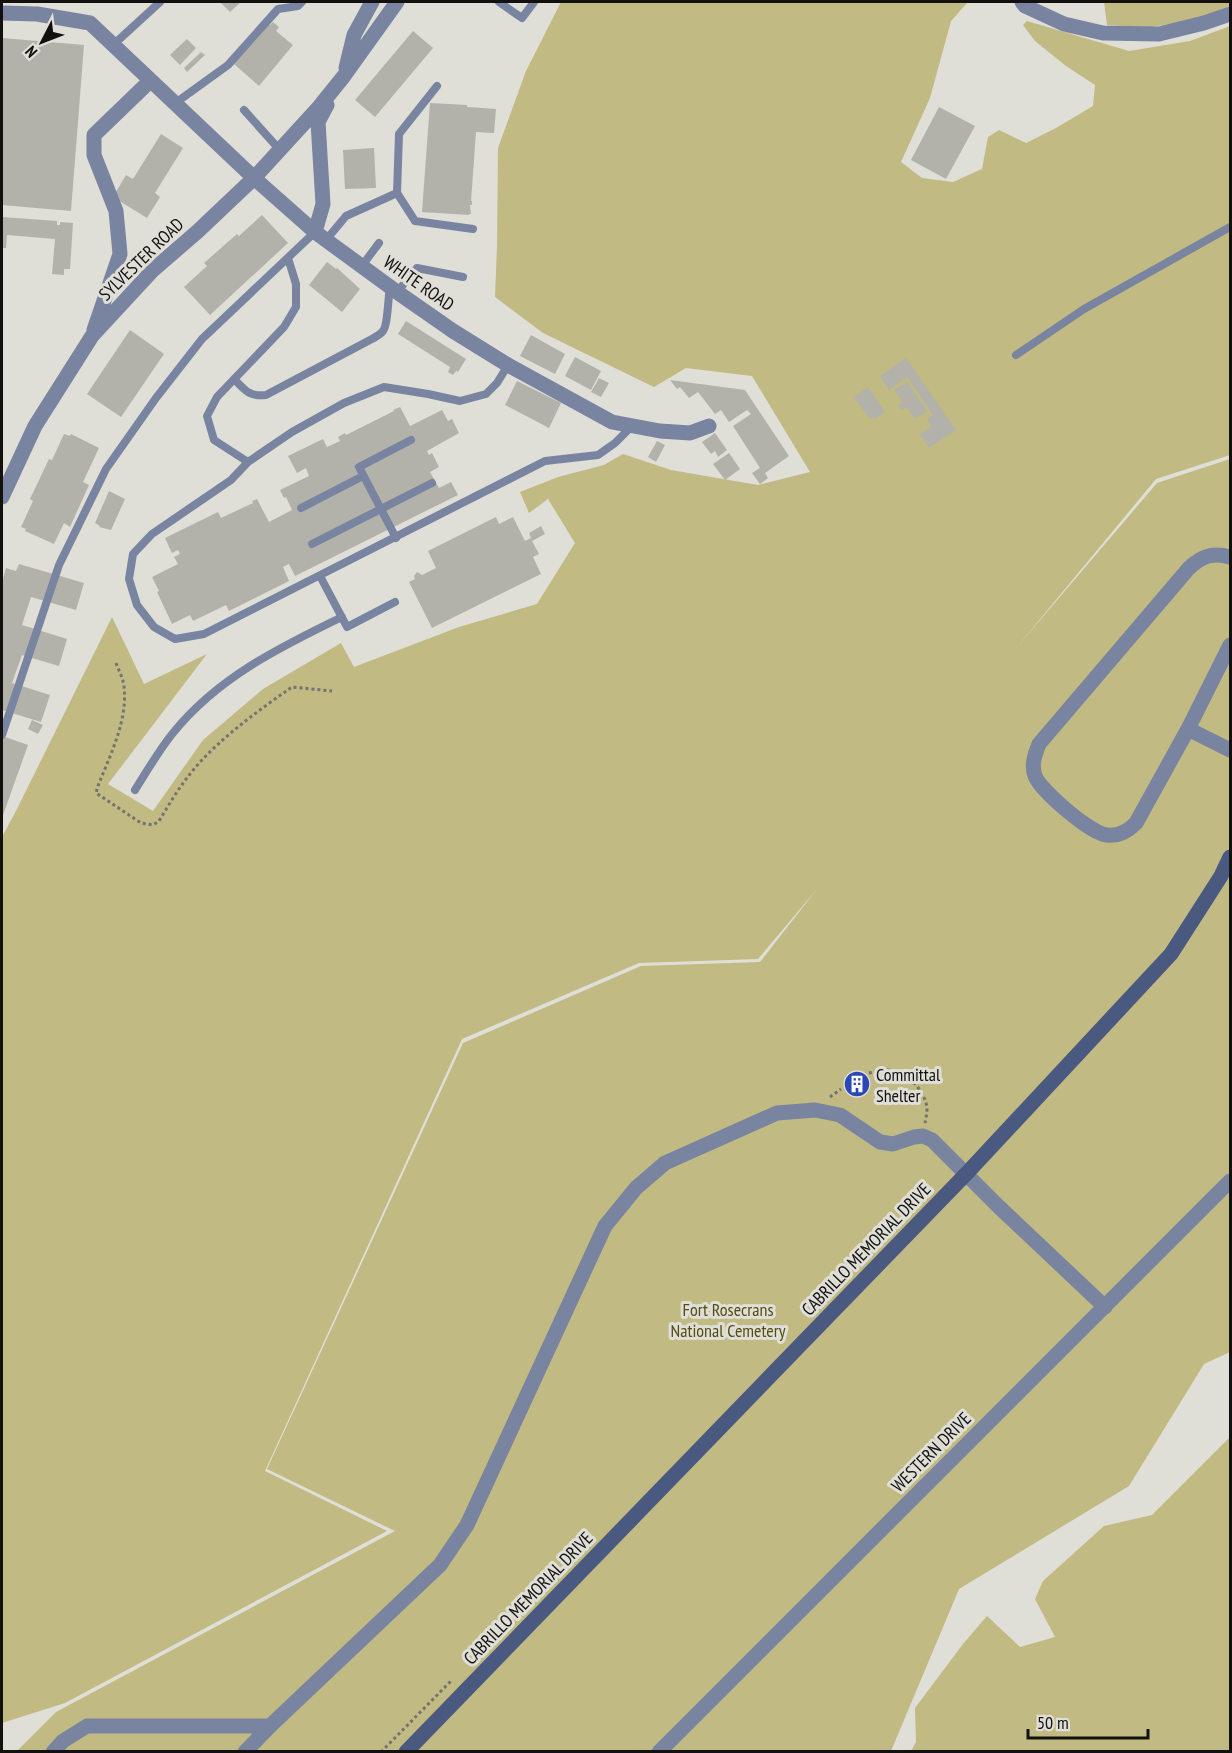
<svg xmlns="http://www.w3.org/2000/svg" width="1232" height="1753" viewBox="0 0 1232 1753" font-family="'PT Sans Narrow',sans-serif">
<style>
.green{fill:#c1ba82}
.building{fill:#b2b2aa}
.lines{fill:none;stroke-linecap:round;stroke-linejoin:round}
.path{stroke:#74736f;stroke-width:3;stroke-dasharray:3 3;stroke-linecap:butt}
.service{stroke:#7984a0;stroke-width:8}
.minor{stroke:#7984a0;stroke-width:15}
.secondary{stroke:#4a5980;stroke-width:15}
.labels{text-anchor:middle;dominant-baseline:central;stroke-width:6;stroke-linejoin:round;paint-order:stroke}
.street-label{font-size:18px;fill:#12110f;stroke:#dfded7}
.poi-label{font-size:18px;fill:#12110f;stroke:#dfded7;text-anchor:start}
.park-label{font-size:18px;fill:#544d12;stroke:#dfded7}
</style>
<rect width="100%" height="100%" fill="#dfded7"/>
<!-- green -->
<path class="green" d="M 561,2 L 968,2 L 951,21 L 930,98 L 901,162 L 922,178 L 953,182 L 982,169 L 988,137 L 999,130 L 1026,143 L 1056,128 L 1093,106 L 1095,85 L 1066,66 L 1035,41 L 1023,25 L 1027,21 L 1129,51 L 1190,41 L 1230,26 L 1230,455 L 1156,479 L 1012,653 L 1157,483 L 1230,459 L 1230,1352 L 1204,1364 L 1129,1486 L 959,1589 L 891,1751 L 17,1751 L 56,1712 L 395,1531 L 267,1469 L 463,1043 L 641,966 L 760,962 L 817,889 L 758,959 L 639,963 L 462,1039 L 265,1471 L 387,1531 L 65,1703 L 2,1723 L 2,837 L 17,809 L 112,617 L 144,684 L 207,654 L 108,784 L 153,811 L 203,740 L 263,689 L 341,643 L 354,667 L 459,627 L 537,604 L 575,543 L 548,499 L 529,513 L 520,492 L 558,477 L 604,465 L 623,454 L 671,470 L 758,485 L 810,472 L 752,376 L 686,368 L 654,387 L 543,333 L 495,297 L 497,247 L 498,148 L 526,71 Z
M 1104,2 L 1230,2 L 1230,6 L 1194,20 L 1151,27 L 1107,25 Z
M 1230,1437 L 1230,1751 L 911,1751 L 916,1742 L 915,1708 L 963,1644 L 987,1616 L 1020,1647 L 1055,1637 L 1035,1599 L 1043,1581 L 1104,1526 L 1152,1515 Z"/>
<!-- building -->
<path class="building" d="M 220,2 L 241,2 L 230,12 Z
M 273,22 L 279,27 L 276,31 L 293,45 L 259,86 L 234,64 L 263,32 L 267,23 L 270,25 Z
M 413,31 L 433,48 L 375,117 L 355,100 Z
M 2,38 L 84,45 L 71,211 L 2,205 Z
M 187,39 L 196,48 L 180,65 L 170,55 Z
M 201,52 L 205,55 L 187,72 L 184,68 Z
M 430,103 L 467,105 L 467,107 L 496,109 L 494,133 L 476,132 L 471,201 L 472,201 L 472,205 L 470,205 L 471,214 L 469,214 L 469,215 L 422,212 Z
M 939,107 L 975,126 L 946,179 L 911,160 Z
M 161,134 L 183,148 L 155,193 L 160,197 L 147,218 L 113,197 L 126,175 L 133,179 Z
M 374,148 L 376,188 L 345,189 L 343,150 Z
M 262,215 L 288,243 L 210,315 L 184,287 L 207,266 L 204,263 L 237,234 L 239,236 Z
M 2,217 L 57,221 L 57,225 L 60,225 L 60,222 L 73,223 L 70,269 L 64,269 L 64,275 L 52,274 L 55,239 L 7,235 L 6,248 L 2,248 Z
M 327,262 L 336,269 L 337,268 L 360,289 L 342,312 L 309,285 Z
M 406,321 L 466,359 L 458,372 L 456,371 L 453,375 L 448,372 L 450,367 L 398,334 Z
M 130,330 L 164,354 L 121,417 L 87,394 Z
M 531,335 L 565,354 L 555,374 L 520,356 Z
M 575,357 L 601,371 L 591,390 L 565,376 Z
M 906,358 L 956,430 L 929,448 L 920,434 L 932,426 L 927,420 L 933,415 L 907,377 L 889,390 L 880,376 Z
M 599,378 L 609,383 L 601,397 L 591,392 Z
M 670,380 L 745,390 L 789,456 L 765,473 L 768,478 L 760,484 L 752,473 L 760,468 L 733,426 L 751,414 L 747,410 L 729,422 L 721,410 L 715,414 L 698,392 L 689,398 L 680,387 L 677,389 Z
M 517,381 L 561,403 L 549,428 L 505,405 Z
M 907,382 L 927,411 L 915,419 L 906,407 L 901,410 L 898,406 L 903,403 L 894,390 Z
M 868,387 L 885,412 L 875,419 L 873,417 L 870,419 L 854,397 Z
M 400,407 L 410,426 L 442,410 L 448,421 L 452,419 L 459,433 L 427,451 L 429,455 L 432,453 L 439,467 L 430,472 L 439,488 L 451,482 L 458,495 L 295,576 L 289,564 L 283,567 L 289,581 L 229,611 L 226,605 L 193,621 L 190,615 L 172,624 L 157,592 L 159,591 L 152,577 L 178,564 L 174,557 L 180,554 L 178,550 L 172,553 L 165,538 L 218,512 L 221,518 L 253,503 L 252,501 L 257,499 L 269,522 L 292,510 L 286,497 L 284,498 L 280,490 L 309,476 L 306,468 L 297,473 L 288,456 L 323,439 L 327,447 L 340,441 L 338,437 L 345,433 L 346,435 L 394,411 L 393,410 Z
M 715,433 L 727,450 L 718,457 L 715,451 L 711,454 L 702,442 Z
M 64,434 L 70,436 L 71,434 L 99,448 L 83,482 L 89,485 L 70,527 L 64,523 L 54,544 L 25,531 L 26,529 L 21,527 L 33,501 L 30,499 L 49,459 L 52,460 Z
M 657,441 L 665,445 L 656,462 L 648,457 Z
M 729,453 L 740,469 L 725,480 L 713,464 Z
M 109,491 L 125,499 L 111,530 L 99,527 L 100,526 L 95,523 Z
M 496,517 L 499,524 L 513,517 L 525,541 L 531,538 L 529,533 L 541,526 L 545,534 L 532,541 L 539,554 L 533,557 L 541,574 L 432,628 L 409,582 L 415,579 L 414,576 L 417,572 L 422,575 L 436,568 L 428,551 Z
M 19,564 L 84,583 L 76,610 L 31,597 L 22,625 L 67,639 L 59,666 L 22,655 L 12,683 L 50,695 L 41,722 L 2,710 L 2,583 L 6,568 L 16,571 Z
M 32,720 L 43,725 L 38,734 L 28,729 Z
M 2,736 L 28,745 L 2,818 Z
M 850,1072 L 870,1079 L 865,1095 L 844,1088 Z"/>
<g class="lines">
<!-- path -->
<path class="path" d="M 116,663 C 119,671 123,678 124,686 C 128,721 110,755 98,786 L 96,793 L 141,823 L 153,825 L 159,821 C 167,808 175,794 184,782 C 210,745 255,713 292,687 L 332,691
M 869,1073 C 875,1072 882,1070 888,1070 C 907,1072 925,1090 927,1108 C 927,1113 926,1118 925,1123
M 830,1097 L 841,1089
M 381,1752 L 451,1681"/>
<!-- service -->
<path class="service" d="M 499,2 L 522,18 L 534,2
M 113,45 L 160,2
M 174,104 L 228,65 L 278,9 L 298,6 L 302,2
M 244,110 L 279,149
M 397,193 L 399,134 L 437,86
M 326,240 L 346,216 L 397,193 L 415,221 L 473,229
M 288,258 L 296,284 L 296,307 L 284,327 L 217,397 L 207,416 L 214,440 L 248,462 L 292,432 L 344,403 L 384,387 L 428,394 L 460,401 L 486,394 L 497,383 L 508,365
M 361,267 L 379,243
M 397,292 L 417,268 L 463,277
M 1016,355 L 1084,309 L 1230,227
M 234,379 C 245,390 249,397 266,395 L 370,340 C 374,338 380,335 383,331 C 388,325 388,297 390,287
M 248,462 L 231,480 L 152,534 L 133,554 L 129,579 L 137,605 L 154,627 L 175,639 L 204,634 L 545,461 L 598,455 L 615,443 L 632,426
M 301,508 L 363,476
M 396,538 L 359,467 L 411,440
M 312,544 L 432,483
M 320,576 L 347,627 L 395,602
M 2,735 L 59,565 L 106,469 L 156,398 L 202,339 L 315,232
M 135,790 C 147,771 159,750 173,733 C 217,678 280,647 342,617"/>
<!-- minor -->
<path class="minor" d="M 1022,2 L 1025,6 L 1064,24 L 1103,33 L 1159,34 L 1204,23 L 1230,14
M 2,13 L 37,14 L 90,23 L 254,178 L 315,232 L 397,292 L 453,331 L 508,365 L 612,422 L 660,431 L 690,433 L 709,426
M 346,68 L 354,35 L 372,2
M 315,232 L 323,204 L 318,122 L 327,105
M 94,330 L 120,254 L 116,211 L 94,155 L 94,135 L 150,81
M 2,497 L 35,426 L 92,336 L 153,270 L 197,232 L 254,178 L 319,107 L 344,76 L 397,2
M 1230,557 C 1213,552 1202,556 1189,568 L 1039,744 C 1035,754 1031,765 1035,776 C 1041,791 1091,834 1107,835 C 1119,837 1128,831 1136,823 L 1188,729 L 1230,645
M 1188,729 L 1230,750
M 53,1752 L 63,1741 L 87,1726 L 270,1726 L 440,1565 L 467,1525 L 605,1226 L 636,1188 L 665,1163 L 777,1113 L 815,1110 L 840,1115 L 880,1142 L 893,1144 L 914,1137 L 923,1136 L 932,1140 L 998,1206 L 1105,1307
M 245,1752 L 270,1726
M 659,1752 L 1230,1181"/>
<!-- secondary -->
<path class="secondary" d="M 406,1752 L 967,1173 L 1171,954 L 1221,876 L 1230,857"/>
</g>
<!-- icons -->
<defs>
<symbol id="building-disc" viewBox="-11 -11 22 22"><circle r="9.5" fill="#2a47b7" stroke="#dfded7"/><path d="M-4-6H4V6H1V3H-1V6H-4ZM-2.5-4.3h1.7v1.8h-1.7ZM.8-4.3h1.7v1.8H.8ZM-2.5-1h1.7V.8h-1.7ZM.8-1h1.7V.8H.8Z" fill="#fff"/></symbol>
</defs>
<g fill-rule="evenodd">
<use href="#building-disc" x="842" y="1069" width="30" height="30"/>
</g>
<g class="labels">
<!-- street labels -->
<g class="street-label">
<text transform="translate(141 259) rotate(-44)">SYLVESTER ROAD</text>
<text transform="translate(419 283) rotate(35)">WHITE ROAD</text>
<text transform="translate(866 1249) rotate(-46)">CABRILLO MEMORIAL DRIVE</text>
<text transform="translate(931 1452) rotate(-45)">WESTERN DRIVE</text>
<text transform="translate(528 1598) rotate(-46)">CABRILLO MEMORIAL DRIVE</text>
</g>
<!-- poi labels -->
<g class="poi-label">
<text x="876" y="1074">Committal<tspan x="876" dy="21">Shelter</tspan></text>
</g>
<!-- park labels -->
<g class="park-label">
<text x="728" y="1309">Fort Rosecrans<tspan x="728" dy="21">National Cemetery</tspan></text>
</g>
</g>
<!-- border -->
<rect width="1232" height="1753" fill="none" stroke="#12110f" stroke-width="6"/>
<!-- north arrow -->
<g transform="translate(42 42) rotate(228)" stroke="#dfded7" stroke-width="4.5" paint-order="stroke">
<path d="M0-4.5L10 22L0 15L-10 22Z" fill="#12110f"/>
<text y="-9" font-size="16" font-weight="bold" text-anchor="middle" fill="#12110f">N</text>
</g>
<!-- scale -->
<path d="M1028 1729v9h120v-9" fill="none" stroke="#12110f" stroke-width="3"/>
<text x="1037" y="1729" font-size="18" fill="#12110f" stroke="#dfded7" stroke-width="4.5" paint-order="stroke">50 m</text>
</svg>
